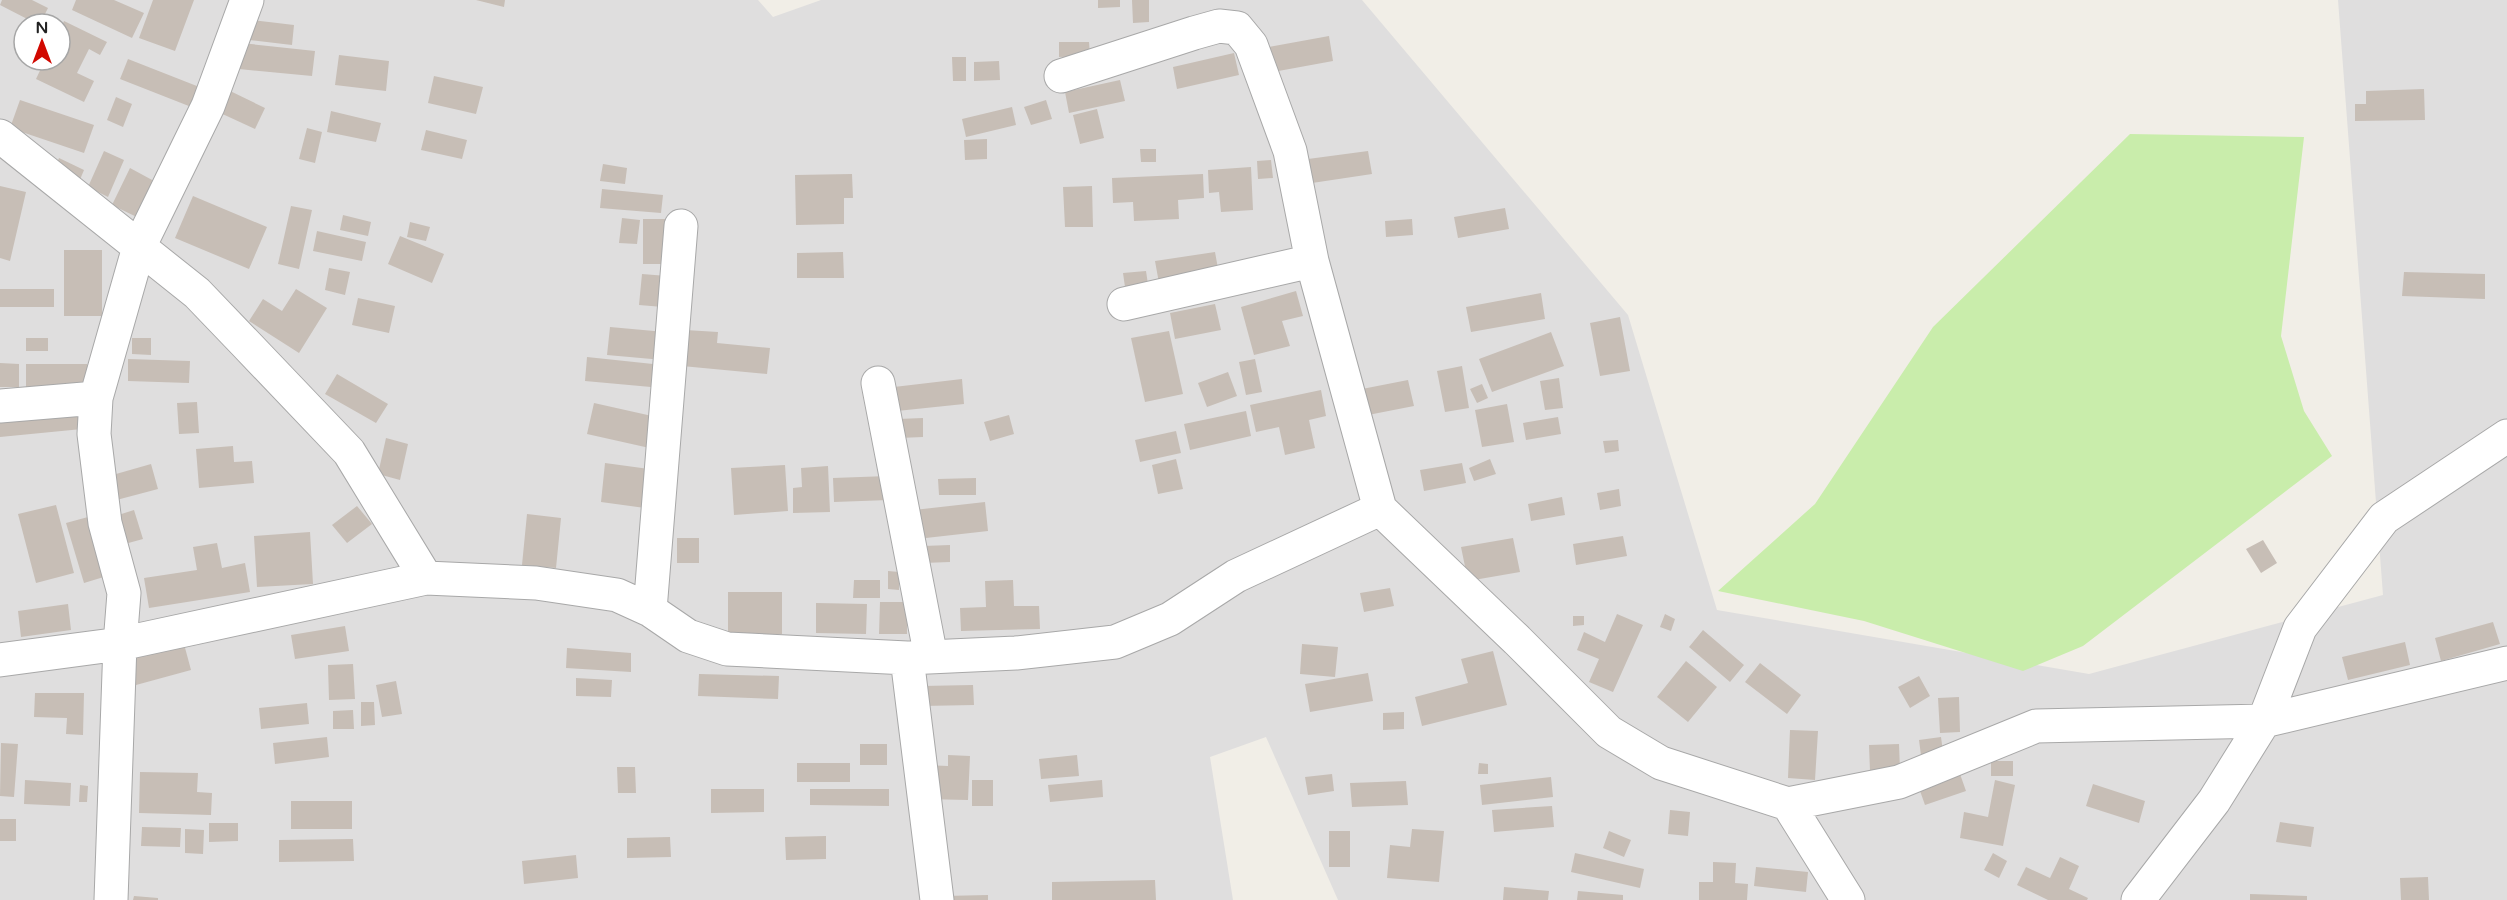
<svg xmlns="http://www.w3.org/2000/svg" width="2507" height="900" viewBox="0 0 2507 900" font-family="'Varela Round',sans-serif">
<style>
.residential{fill:#dfdede;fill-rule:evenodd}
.grass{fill:#c9edab}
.building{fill:#c7beb6}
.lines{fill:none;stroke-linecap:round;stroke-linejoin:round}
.street-casing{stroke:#a8a8a8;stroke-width:35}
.street{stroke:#fff;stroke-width:33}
</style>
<rect width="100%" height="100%" fill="#f1eee7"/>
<!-- residential -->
<path class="residential" d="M 0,0 L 758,0 L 773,17 L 821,0 L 1362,0 L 1628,315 L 1717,610 L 2089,674 L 2383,595 L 2338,0 L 2507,0 L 2507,900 L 1338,900 L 1266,737 L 1210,757 L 1233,900 L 0,900 ZM 24,24 L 60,24 L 60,60 L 24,60 Z"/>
<!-- grass -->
<path class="grass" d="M 2130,134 L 2304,137 L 2281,336 L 2304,411 L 2332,456 L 2083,646 L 2023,671 L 1864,621 L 1718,591 L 1815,504 L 1933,327 Z"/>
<!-- building -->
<path class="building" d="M 2,0 L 32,0 L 48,8 L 40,24 L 37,24 L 0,5 Z
M 76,0 L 114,0 L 144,13 L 132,38 L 72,10 Z
M 153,0 L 194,0 L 175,51 L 139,38 Z
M 476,0 L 505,0 L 504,7 Z
M 1098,0 L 1120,0 L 1120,7 L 1098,8 Z
M 1132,0 L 1149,0 L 1149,22 L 1133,23 Z
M 251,20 L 294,25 L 292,45 L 249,40 Z
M 64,21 L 107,42 L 100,55 L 89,49 L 77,73 L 94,81 L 84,102 L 36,79 L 45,60 L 60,60 L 60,30 Z
M 1329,36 L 1333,61 L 1273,72 L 1269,47 Z
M 1059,42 L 1089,42 L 1090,56 L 1059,57 Z
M 241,43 L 315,51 L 312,76 L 239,69 Z
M 1234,53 L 1239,75 L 1177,89 L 1173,67 Z
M 339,55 L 389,61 L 386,91 L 335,85 Z
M 952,57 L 966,57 L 966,81 L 953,81 Z
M 128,59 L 207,90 L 199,110 L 120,79 Z
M 999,61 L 1000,80 L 974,81 L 974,62 Z
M 434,76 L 483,87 L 476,114 L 428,103 Z
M 1120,80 L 1125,101 L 1069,113 L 1065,92 Z
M 226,89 L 265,108 L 255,129 L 216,111 Z
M 2424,89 L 2425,120 L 2355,121 L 2355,104 L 2366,104 L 2366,91 Z
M 116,97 L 132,104 L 123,127 L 107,120 Z
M 20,100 L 94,125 L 84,153 L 10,128 Z
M 1046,100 L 1052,119 L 1031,125 L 1024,107 Z
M 1012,107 L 1016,125 L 966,137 L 962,119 Z
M 1097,109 L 1104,138 L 1080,144 L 1073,115 Z
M 331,111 L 381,123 L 376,142 L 327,132 Z
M 307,128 L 322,132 L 315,163 L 299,159 Z
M 426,130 L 467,140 L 462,159 L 421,150 Z
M 987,139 L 987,159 L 965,160 L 964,140 Z
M 1140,149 L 1156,149 L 1156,162 L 1141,162 Z
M 104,151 L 124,160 L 108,197 L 88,187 Z
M 1368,151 L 1372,174 L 1312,183 L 1308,159 Z
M 59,158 L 84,170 L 79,182 L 54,170 Z
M 1271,160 L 1273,178 L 1258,179 L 1257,161 Z
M 603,164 L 627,168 L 625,184 L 600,181 Z
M 1251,167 L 1253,210 L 1221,212 L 1219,192 L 1209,193 L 1208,170 Z
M 130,168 L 154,181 L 147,222 L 112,205 Z
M 852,174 L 853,198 L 844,198 L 844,224 L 796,225 L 795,175 Z
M 1203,174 L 1204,198 L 1178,200 L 1179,219 L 1134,221 L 1133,202 L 1113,203 L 1112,178 Z
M 0,186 L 26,192 L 10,261 L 0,258 Z
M 1092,186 L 1093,227 L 1065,227 L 1063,187 Z
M 602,189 L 663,195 L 661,213 L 600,208 Z
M 193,196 L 267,227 L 249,269 L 175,238 Z
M 291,206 L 312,210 L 299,269 L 278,264 Z
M 1505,208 L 1509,229 L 1458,238 L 1454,217 Z
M 343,215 L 371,222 L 368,236 L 340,230 Z
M 622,218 L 640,220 L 637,244 L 619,243 Z
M 643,219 L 670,219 L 670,264 L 643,264 Z
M 1412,219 L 1413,235 L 1386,237 L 1385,221 Z
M 410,222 L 430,227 L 426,241 L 407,237 Z
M 317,231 L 366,242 L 362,261 L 313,251 Z
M 400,236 L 444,254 L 432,283 L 388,264 Z
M 64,250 L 102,250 L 102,316 L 64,316 Z
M 843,252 L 844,278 L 797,278 L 797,253 Z
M 1215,252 L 1219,274 L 1159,283 L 1155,261 Z
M 329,268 L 350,272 L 345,295 L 325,290 Z
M 1146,271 L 1149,291 L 1126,294 L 1123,273 Z
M 2404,272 L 2485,274 L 2485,299 L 2402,296 Z
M 642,274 L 667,276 L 663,307 L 639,305 Z
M 0,289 L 54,289 L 54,307 L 0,307 Z
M 296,289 L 327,308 L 299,353 L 249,321 L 263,299 L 282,311 Z
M 1296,291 L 1303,316 L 1282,321 L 1290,346 L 1254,355 L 1241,307 Z
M 1541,293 L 1545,319 L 1471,332 L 1466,307 Z
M 358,298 L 395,306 L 389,333 L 352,325 Z
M 1215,304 L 1221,330 L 1175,339 L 1170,313 Z
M 1620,317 L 1630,371 L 1600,376 L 1590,323 Z
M 610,327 L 665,332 L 663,360 L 607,355 Z
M 685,330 L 718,332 L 717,343 L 770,348 L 767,374 L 682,366 Z
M 1169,331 L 1183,394 L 1145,402 L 1131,338 Z
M 1551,332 L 1564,366 L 1492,392 L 1479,359 Z
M 26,338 L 48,338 L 48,351 L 26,351 Z
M 132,338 L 151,338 L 151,355 L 132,354 Z
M 587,357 L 653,364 L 651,387 L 585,381 Z
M 128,359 L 190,361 L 189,383 L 128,381 Z
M 1255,359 L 1262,392 L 1246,395 L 1239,362 Z
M 0,363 L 19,364 L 19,387 L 0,387 Z
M 26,364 L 87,364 L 87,391 L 26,391 Z
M 1462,366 L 1469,408 L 1445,412 L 1437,371 Z
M 1228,372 L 1237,396 L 1207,407 L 1198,383 Z
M 337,374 L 388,404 L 376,423 L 325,394 Z
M 1559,378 L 1563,408 L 1545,410 L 1540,381 Z
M 962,379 L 964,404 L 897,411 L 894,387 Z
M 1408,380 L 1414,406 L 1368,415 L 1362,389 Z
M 1482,384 L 1488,398 L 1477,403 L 1470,389 Z
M 1321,390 L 1326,416 L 1309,420 L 1315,448 L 1285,455 L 1279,427 L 1256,432 L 1250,405 Z
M 197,402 L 199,433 L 179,434 L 177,403 Z
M 594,403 L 661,418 L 654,449 L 587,434 Z
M 1507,404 L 1514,442 L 1482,447 L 1475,410 Z
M 80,406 L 82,429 L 0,437 L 0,414 Z
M 1246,411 L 1251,436 L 1190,450 L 1184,424 Z
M 1009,415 L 1014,434 L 990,441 L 984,422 Z
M 1558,417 L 1561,434 L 1526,440 L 1523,423 Z
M 923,418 L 923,437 L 899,438 L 898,419 Z
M 1176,431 L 1181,453 L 1140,462 L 1135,440 Z
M 386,438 L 408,444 L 400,480 L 378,474 Z
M 1618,440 L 1619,451 L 1605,453 L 1603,441 Z
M 233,446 L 234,462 L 252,461 L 254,483 L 199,488 L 196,449 Z
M 1176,459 L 1183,489 L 1158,494 L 1152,465 Z
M 1490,459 L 1496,474 L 1474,481 L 1469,468 Z
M 605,463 L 649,469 L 645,508 L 601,502 Z
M 1462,463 L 1466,483 L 1424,491 L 1420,470 Z
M 151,464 L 158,489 L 109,502 L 102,478 Z
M 785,465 L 788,511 L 734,515 L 731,468 Z
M 828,466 L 830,512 L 793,513 L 793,488 L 802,487 L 801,468 Z
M 888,476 L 889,500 L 834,502 L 833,478 Z
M 976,478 L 976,495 L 939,495 L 938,479 Z
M 1619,489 L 1621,506 L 1600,510 L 1597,493 Z
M 1562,497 L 1565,515 L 1531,521 L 1528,504 Z
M 985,502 L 988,531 L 917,539 L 914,510 Z
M 56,505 L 74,573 L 36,583 L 18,514 Z
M 357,506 L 372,524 L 347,543 L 332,525 Z
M 134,510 L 143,539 L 121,545 L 112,517 Z
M 527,514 L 561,518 L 556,568 L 522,565 Z
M 88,517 L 107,576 L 84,583 L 66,523 Z
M 310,532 L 313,584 L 257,587 L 254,536 Z
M 1623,536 L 1627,556 L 1576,565 L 1573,544 Z
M 677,538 L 699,538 L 699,563 L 677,563 Z
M 1513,538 L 1520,572 L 1468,581 L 1461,547 Z
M 2263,540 L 2277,563 L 2261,573 L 2246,549 Z
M 217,543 L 222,568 L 245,563 L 250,592 L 149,608 L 144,578 L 197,570 L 193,547 Z
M 950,545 L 950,562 L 923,563 L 923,546 Z
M 888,571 L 899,572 L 899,590 L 888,589 Z
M 854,580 L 880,580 L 880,598 L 853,598 Z
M 1013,580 L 1014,606 L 1039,606 L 1040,629 L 961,631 L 960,608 L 986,607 L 985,581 Z
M 1390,588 L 1394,606 L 1364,612 L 1360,593 Z
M 728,592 L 782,592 L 782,634 L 728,634 Z
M 880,602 L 907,602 L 907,634 L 879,634 Z
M 816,603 L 867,604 L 866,634 L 816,633 Z
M 68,604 L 71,630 L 21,637 L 18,611 Z
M 1617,614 L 1643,625 L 1613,692 L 1589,682 L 1599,659 L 1577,650 L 1584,632 L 1605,642 Z
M 1665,614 L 1675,619 L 1671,631 L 1660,627 Z
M 1573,616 L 1584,616 L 1584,625 L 1573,626 Z
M 2493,622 L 2500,644 L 2441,661 L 2435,638 Z
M 345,626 L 349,651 L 295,659 L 291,635 Z
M 1703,630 L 1744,665 L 1730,682 L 1689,647 Z
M 2405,642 L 2410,665 L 2348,680 L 2342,657 Z
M 184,644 L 191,670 L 136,685 L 129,659 Z
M 1302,644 L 1338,647 L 1335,677 L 1300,674 Z
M 567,648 L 631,653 L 631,672 L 566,668 Z
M 1493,651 L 1507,705 L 1422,726 L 1415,697 L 1468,683 L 1461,659 Z
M 1686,661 L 1717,687 L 1688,722 L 1657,697 Z
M 1760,663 L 1801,695 L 1787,714 L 1745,682 Z
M 353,664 L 355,699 L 329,700 L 328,665 Z
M 1368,673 L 1373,701 L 1310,712 L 1305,684 Z
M 699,674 L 779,676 L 778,699 L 698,696 Z
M 1919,676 L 1930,696 L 1910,708 L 1898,687 Z
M 576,678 L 612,680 L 611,697 L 576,696 Z
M 396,681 L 402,714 L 382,717 L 376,685 Z
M 973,685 L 974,705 L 922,706 L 922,686 Z
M 35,693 L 84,693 L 83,735 L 66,734 L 67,718 L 34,717 Z
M 1959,697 L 1960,732 L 1940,733 L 1938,698 Z
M 361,702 L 374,702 L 375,725 L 361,726 Z
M 307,703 L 309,724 L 261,729 L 259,708 Z
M 353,710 L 354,729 L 333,729 L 333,711 Z
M 1404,712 L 1404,729 L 1383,730 L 1383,713 Z
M 1790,730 L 1818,731 L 1815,780 L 1788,778 Z
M 327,737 L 329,757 L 275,764 L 273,743 Z
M 1941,737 L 1944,759 L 1922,763 L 1919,740 Z
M 1,743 L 18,744 L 14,797 L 0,796 Z
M 860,744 L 887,744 L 887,765 L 860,765 Z
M 1899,744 L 1900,770 L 1870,771 L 1869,745 Z
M 948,755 L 970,756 L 968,800 L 924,799 L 924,765 L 948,766 Z
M 1077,755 L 1079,776 L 1041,779 L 1039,759 Z
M 1991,761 L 2013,761 L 2013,776 L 1991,776 Z
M 797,763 L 850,763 L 850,782 L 797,782 Z
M 1479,763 L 1488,764 L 1488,774 L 1478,774 Z
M 617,767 L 635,767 L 636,793 L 618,793 Z
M 140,772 L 198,773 L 197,792 L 212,793 L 211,815 L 139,813 Z
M 1332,774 L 1334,791 L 1308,795 L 1305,777 Z
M 1960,774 L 1966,791 L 1925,805 L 1919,788 Z
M 1551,777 L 1553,797 L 1482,805 L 1480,785 Z
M 25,780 L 71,783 L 70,806 L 24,804 Z
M 972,780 L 993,780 L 993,806 L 972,806 Z
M 1102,780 L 1103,797 L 1050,802 L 1048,785 Z
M 1995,780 L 2015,785 L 2003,846 L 1960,838 L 1964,812 L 1988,817 Z
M 1406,781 L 1408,805 L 1352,807 L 1350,783 Z
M 2093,784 L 2145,801 L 2139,823 L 2086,806 Z
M 80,785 L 88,786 L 87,802 L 79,802 Z
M 711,789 L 764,789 L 764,812 L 711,813 Z
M 810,789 L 889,789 L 889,806 L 810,805 Z
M 291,801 L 352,801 L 352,829 L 291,829 Z
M 1552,806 L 1554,827 L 1494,832 L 1492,810 Z
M 1670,810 L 1690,812 L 1688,836 L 1668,834 Z
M 0,819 L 16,819 L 16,841 L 0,841 Z
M 2280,822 L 2314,827 L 2311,847 L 2276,842 Z
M 209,823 L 238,823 L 238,841 L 209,842 Z
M 142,827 L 181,828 L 180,847 L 141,846 Z
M 185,829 L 204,830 L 203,854 L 185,853 Z
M 1412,829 L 1444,831 L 1439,882 L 1387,878 L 1390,845 L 1410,847 Z
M 1329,831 L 1350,831 L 1350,867 L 1329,867 Z
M 1609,831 L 1631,840 L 1624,857 L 1603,848 Z
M 826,836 L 826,859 L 786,860 L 785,837 Z
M 670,837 L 671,857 L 627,858 L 627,838 Z
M 353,839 L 354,861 L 279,862 L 279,840 Z
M 1575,853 L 1644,869 L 1640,888 L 1571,872 Z
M 1993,853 L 2007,861 L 1999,878 L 1984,870 Z
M 576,855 L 578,878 L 524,884 L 522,861 Z
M 2060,857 L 2079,866 L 2069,889 L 2088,898 L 2087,900 L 2048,900 L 2017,885 L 2026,867 L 2050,878 Z
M 1713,862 L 1736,863 L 1735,883 L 1748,884 L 1747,900 L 1699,900 L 1699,882 L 1713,882 Z
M 1756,867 L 1808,872 L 1806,892 L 1754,886 Z
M 2428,877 L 2429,900 L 2401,900 L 2400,878 Z
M 1155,880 L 1156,900 L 1052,900 L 1052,882 Z
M 1504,887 L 1549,891 L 1548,900 L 1503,900 Z
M 1578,891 L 1623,895 L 1623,900 L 1577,900 Z
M 2250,894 L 2307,896 L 2307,900 L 2250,900 Z
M 988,895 L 988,900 L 944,900 L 944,896 Z
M 134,896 L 158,898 L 158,900 L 133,900 Z"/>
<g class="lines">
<defs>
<path id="street" d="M 1061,76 L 1194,33 L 1219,26 L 1237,28 L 1251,45 L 1290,151 L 1312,261 L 1380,509 L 1517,640 L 1609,732 L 1661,763 L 1788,804 L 1899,782 L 2036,726 L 2264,721 L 2507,663
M 0,136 L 197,293 L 245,343 L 349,452 L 426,578
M 1124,304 L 1312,261
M 878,383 L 931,657
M 0,406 L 96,398
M 650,610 L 681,226
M 907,658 L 937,900
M 0,660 L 120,644 L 426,578 L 536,583 L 617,595 L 650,610 L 688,636 L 727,649 L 907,658 L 1016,653 L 1115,642 L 1170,619 L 1236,576 L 1380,509
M 1788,804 L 1848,900
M 111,900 L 120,644 L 124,593 L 105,523 L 94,434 L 96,398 L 139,247 L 208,106 L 247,0
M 2138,900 L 2214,801 L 2264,721 L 2300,628 L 2384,518 L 2507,436"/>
</defs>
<!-- street casing -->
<use href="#street" class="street-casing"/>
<!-- street -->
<use href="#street" class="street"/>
</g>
<!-- north arrow -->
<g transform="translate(42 42)"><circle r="28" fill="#ffffff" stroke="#a6a6a6" stroke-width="1.5"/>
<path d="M0-4.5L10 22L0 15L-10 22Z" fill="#d10800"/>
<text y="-9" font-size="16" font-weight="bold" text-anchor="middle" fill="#212121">N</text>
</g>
</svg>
